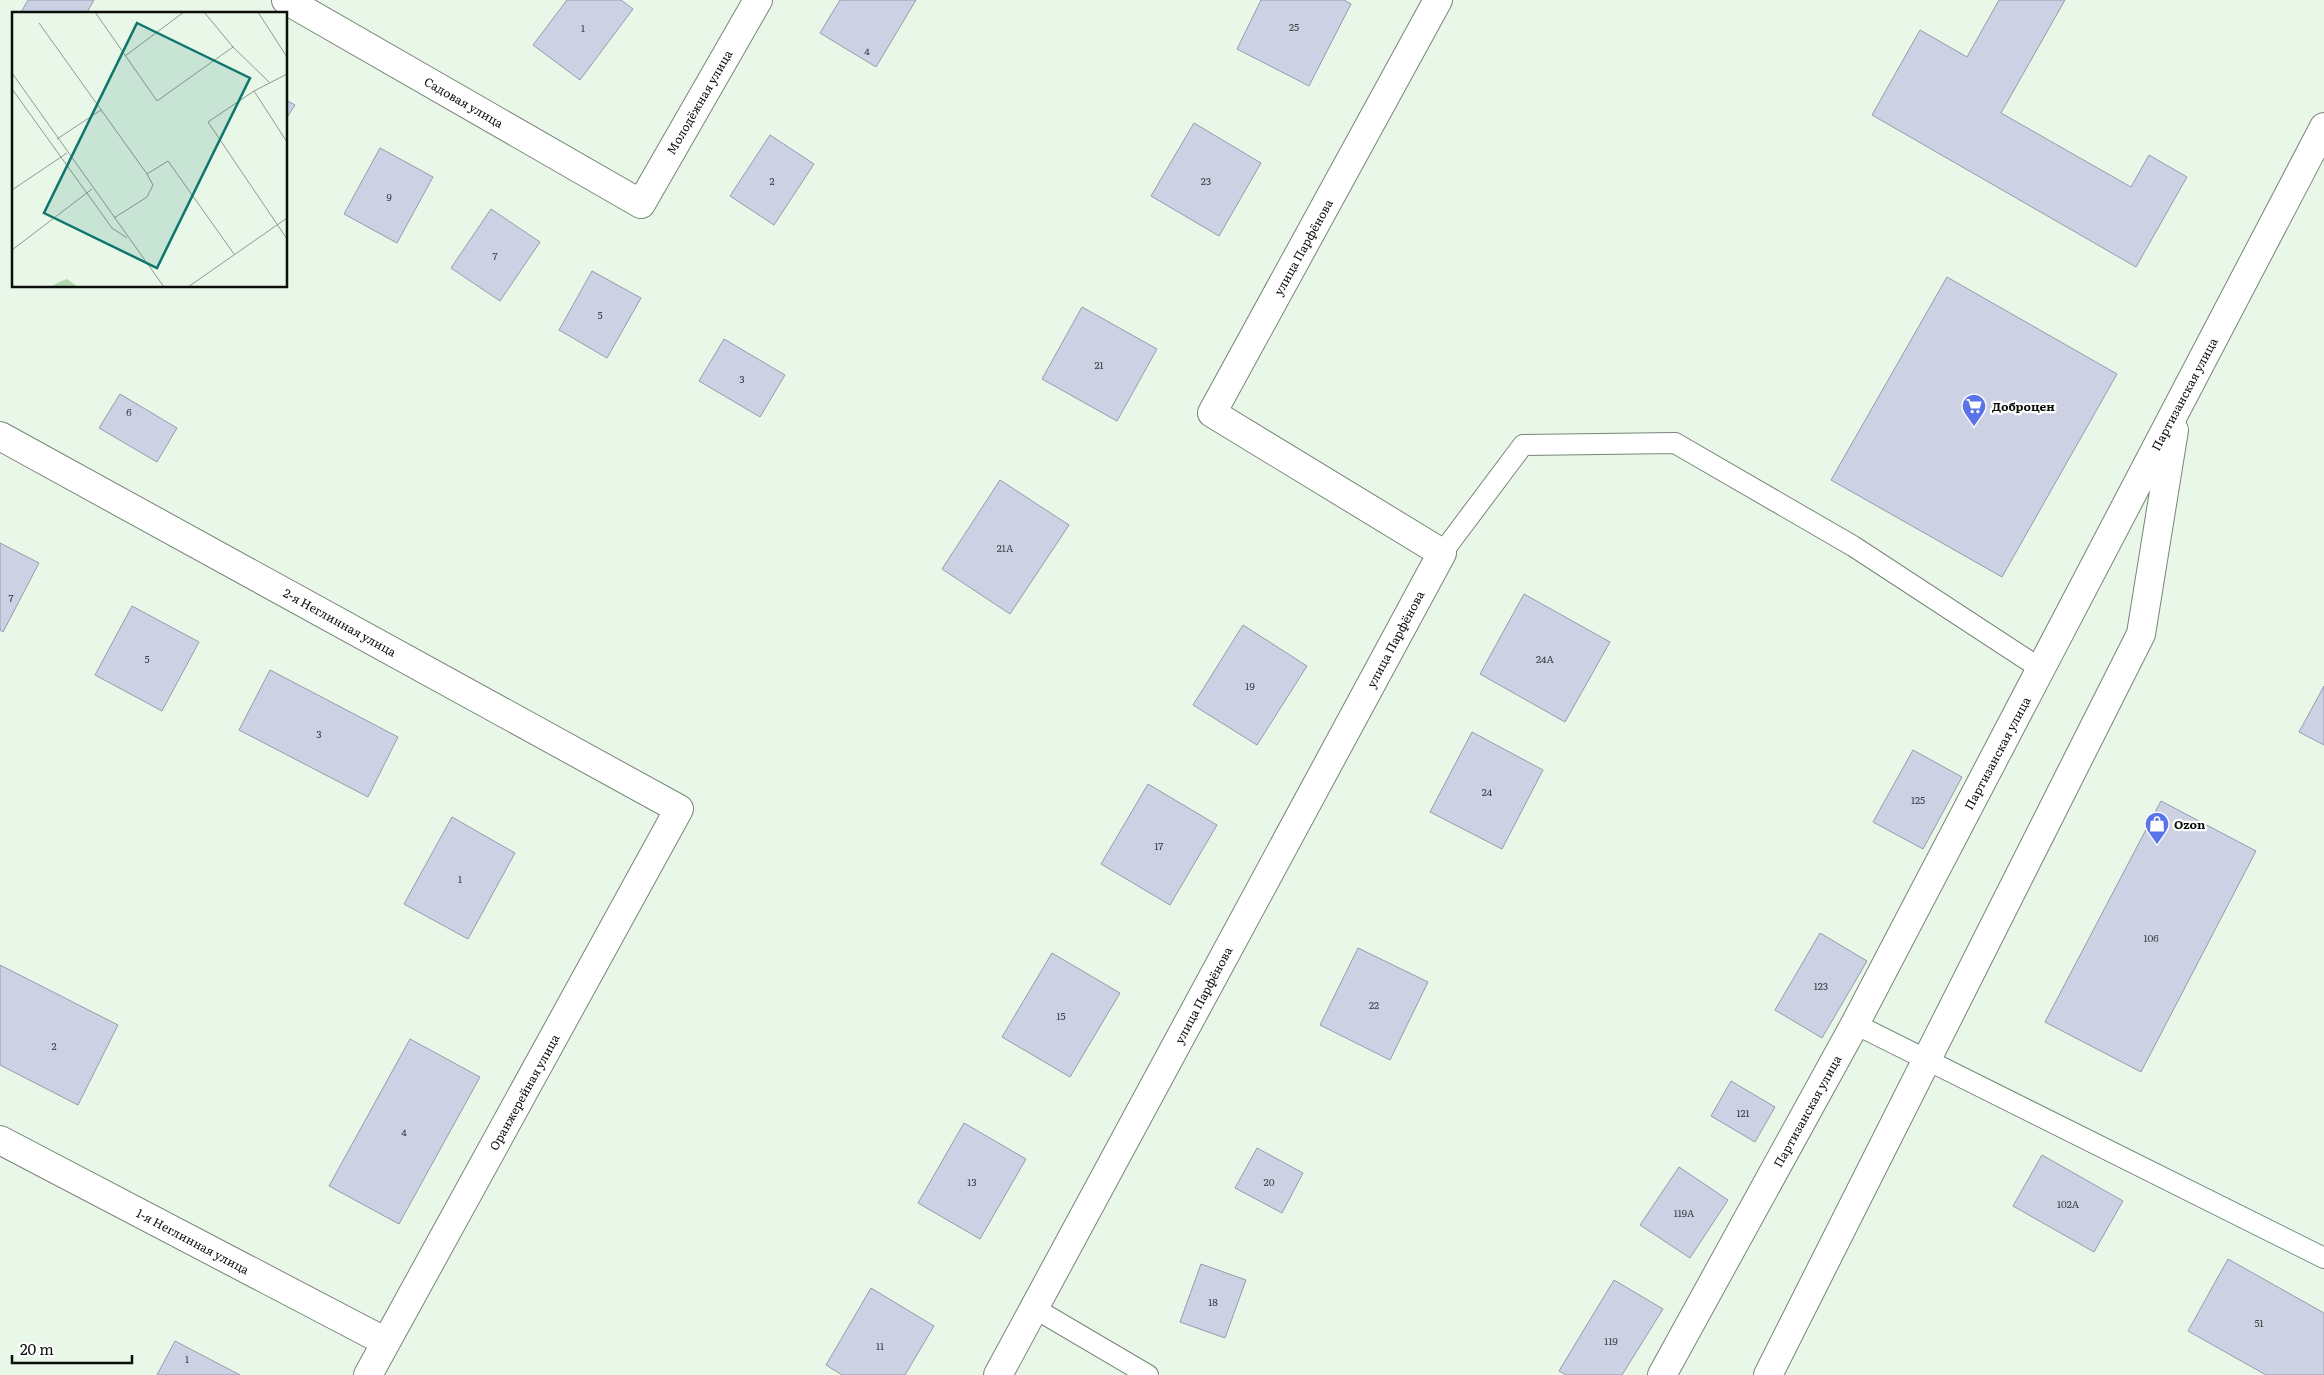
<svg xmlns="http://www.w3.org/2000/svg" width="2324" height="1375" viewBox="0 0 2324 1375" font-family="Literata,serif">
<style>
.building{fill:#ccd2e4;stroke:#969bac}
.lines{fill:none;stroke-linecap:round;stroke-linejoin:round}
.service-casing{stroke:#788577;stroke-width:22}
.minor-casing{stroke:#788577;stroke-width:30}
.service{stroke:#fff;stroke-width:20}
.minor{stroke:#fff;stroke-width:28}
.labels{text-anchor:middle;dominant-baseline:central;stroke-width:4.5;stroke-linejoin:round;paint-order:stroke}
.number-label{font-size:10px;fill:#3a4040}
.street-label{font-size:12px;fill:#0a0f0a;stroke:#fff}
.poi-label{font-size:12px;font-weight:bold;fill:#0a0f0a;stroke:#fff;text-anchor:start}
.inset-road{fill:none;stroke:#8f9a8f;stroke-width:1}
.view{fill:#0f766e;fill-opacity:0.15;stroke:#0f766e;stroke-width:2.5}
.inset-edge{fill:none;stroke:#0a0f0a;stroke-width:2.5}
</style>
<rect width="100%" height="100%" fill="#e8f7e7"/>
<!-- building -->
<path class="building" d="M 28,0 L 94,0 L 86,14 L 20,14 Z
M 567,0 L 621,0 L 633,9 L 580,80 L 533,45 Z
M 840,0 L 916,0 L 876,67 L 820,33 Z
M 1261,0 L 1344,0 L 1351,4 L 1309,86 L 1237,49 Z
M 1999,0 L 2065,0 L 2001,113 L 2131,187 L 2149,155 L 2187,177 L 2136,267 L 1872,115 L 1920,30 L 1967,57 Z
M 286,100 L 295,105 L 286,119 Z
M 1194,123 L 1261,163 L 1219,236 L 1151,196 Z
M 770,135 L 814,164 L 774,225 L 730,196 Z
M 380,148 L 433,177 L 397,243 L 344,214 Z
M 491,209 L 540,242 L 500,301 L 451,268 Z
M 592,271 L 641,298 L 607,358 L 559,330 Z
M 1947,277 L 2117,374 L 2002,577 L 1831,480 Z
M 1082,307 L 1157,349 L 1117,421 L 1042,379 Z
M 724,339 L 785,375 L 760,417 L 699,381 Z
M 120,394 L 177,428 L 157,462 L 99,428 Z
M 1000,480 L 1069,525 L 1010,614 L 942,569 Z
M 0,543 L 39,563 L 3,632 L 0,630 Z
M 1524,594 L 1610,642 L 1565,722 L 1480,674 Z
M 132,606 L 199,642 L 162,711 L 95,675 Z
M 1243,625 L 1307,666 L 1257,745 L 1193,705 Z
M 270,670 L 398,737 L 368,797 L 239,730 Z
M 2324,686 L 2324,745 L 2299,732 Z
M 1472,732 L 1543,770 L 1502,849 L 1430,812 Z
M 1913,750 L 1962,777 L 1923,849 L 1873,822 Z
M 1148,784 L 1217,825 L 1170,905 L 1101,864 Z
M 2161,801 L 2256,851 L 2141,1072 L 2045,1022 Z
M 452,817 L 515,853 L 468,939 L 404,904 Z
M 1820,933 L 1867,961 L 1822,1038 L 1775,1010 Z
M 1358,948 L 1428,982 L 1390,1060 L 1320,1025 Z
M 1052,953 L 1120,993 L 1070,1077 L 1002,1037 Z
M 0,965 L 118,1025 L 78,1105 L 0,1065 Z
M 410,1039 L 480,1077 L 399,1224 L 329,1186 Z
M 1731,1081 L 1775,1107 L 1755,1142 L 1711,1116 Z
M 964,1123 L 1026,1159 L 980,1239 L 918,1203 Z
M 1257,1148 L 1303,1173 L 1282,1213 L 1235,1188 Z
M 2042,1155 L 2123,1201 L 2094,1252 L 2013,1206 Z
M 1679,1167 L 1728,1200 L 1690,1258 L 1640,1225 Z
M 2228,1259 L 2324,1313 L 2324,1375 L 2266,1375 L 2188,1331 Z
M 1201,1264 L 1246,1280 L 1225,1338 L 1180,1322 Z
M 1614,1280 L 1663,1309 L 1622,1375 L 1566,1375 L 1559,1371 Z
M 871,1288 L 934,1326 L 905,1375 L 842,1375 L 826,1365 Z
M 175,1341 L 240,1375 L 157,1375 Z"/>
<g class="lines">
<defs>
<path id="service" d="M 1442,553 L 1523,445 L 1675,443 L 1853,546 L 2041,669
M 1855,1024 L 2324,1258
M 1034,1308 L 1148,1375"/>
<path id="minor" d="M 286,0 L 641,204 L 758,0
M 0,436 L 679,809 L 368,1375
M 0,1140 L 386,1342
M 998,1375 L 1442,553 L 1212,413 L 1438,0
M 1662,1375 L 1855,1024 L 2324,127
M 1768,1375 L 2141,634 L 2174,430"/>
</defs>
<!-- service casing -->
<use href="#service" class="service-casing"/>
<!-- minor casing -->
<use href="#minor" class="minor-casing"/>
<!-- service -->
<use href="#service" class="service"/>
<!-- minor -->
<use href="#minor" class="minor"/>
</g>
<!-- icons -->
<defs>
<symbol id="supermarket-pin" viewBox="-11 -11 22 30"><path d="M0 17L-7.5 6A9.5 9.5 0 1 1 7.5 6Z" fill="#5a73e9" stroke="#fff"/><path d="M-6-5.5h2.5l.6 2H6L4.5 2H-2.5L-4.4-4H-6ZM-1.5 3.2a1.3 1.3 0 1 0 .1 0ZM3 3.2a1.3 1.3 0 1 0 .1 0Z" fill="#fff"/></symbol>
<symbol id="shop-pin" viewBox="-11 -11 22 30"><path d="M0 17L-7.5 6A9.5 9.5 0 1 1 7.5 6Z" fill="#5a73e9" stroke="#fff"/><path d="M-5-2.5h2.3a2.7 3.5 0 0 1 5.4 0H5L5.5 6h-11ZM-1.5-2.5h3a1.5 2.3 0 0 0-3 0Z" fill="#fff"/></symbol>
</defs>
<g fill-rule="evenodd">
<use href="#supermarket-pin" x="1960" y="392" width="28" height="38"/>
<use href="#shop-pin" x="2143" y="810" width="28" height="38"/>
</g>
<g class="labels">
<!-- number labels -->
<g class="number-label">
<text x="1294" y="26">25</text>
<text x="583" y="27">1</text>
<text x="867" y="50">4</text>
<text x="772" y="180">2</text>
<text x="1206" y="180">23</text>
<text x="389" y="196">9</text>
<text x="495" y="255">7</text>
<text x="600" y="314">5</text>
<text x="1099" y="364">21</text>
<text x="742" y="378">3</text>
<text x="129" y="411">6</text>
<text x="1005" y="547">21А</text>
<text x="11" y="597">7</text>
<text x="147" y="658">5</text>
<text x="1545" y="658">24А</text>
<text x="1250" y="685">19</text>
<text x="319" y="733">3</text>
<text x="1487" y="791">24</text>
<text x="1918" y="799">125</text>
<text x="1159" y="845">17</text>
<text x="460" y="878">1</text>
<text x="2151" y="937">106</text>
<text x="1821" y="985">123</text>
<text x="1374" y="1004">22</text>
<text x="1061" y="1015">15</text>
<text x="54" y="1045">2</text>
<text x="1743" y="1112">121</text>
<text x="404" y="1131">4</text>
<text x="972" y="1181">13</text>
<text x="1269" y="1181">20</text>
<text x="2068" y="1203">102А</text>
<text x="1684" y="1212">119А</text>
<text x="1213" y="1301">18</text>
<text x="2259" y="1322">51</text>
<text x="1611" y="1340">119</text>
<text x="880" y="1345">11</text>
<text x="187" y="1358">1</text>
</g>
<!-- street labels -->
<g class="street-label">
<text transform="translate(464 102) rotate(30)">Садовая улица</text>
<text transform="translate(699 102) rotate(-60)">Молодёжная улица</text>
<text transform="translate(1303 247) rotate(-61)">улица Парфёнова</text>
<text transform="translate(2184 394) rotate(-62)">Партизанская улица</text>
<text transform="translate(340 622) rotate(29)">2-я Неглинная улица</text>
<text transform="translate(1395 639) rotate(-62)">улица Парфёнова</text>
<text transform="translate(1997 753) rotate(-62)">Партизанская улица</text>
<text transform="translate(1203 995) rotate(-62)">улица Парфёнова</text>
<text transform="translate(524 1092) rotate(-61)">Оранжерейная улица</text>
<text transform="translate(1807 1111) rotate(-61)">Партизанская улица</text>
<text transform="translate(193 1241) rotate(28)">1-я Неглинная улица</text>
</g>
<!-- poi labels -->
<g class="poi-label">
<text x="1992" y="406">Доброцен</text>
<text x="2174" y="824">Ozon</text>
</g>
</g>
<!-- overview -->
<g transform="translate(12 12)">
<rect width="275" height="275" fill="#e8f7e7"/>
<path d="M 55,267 L 66,275 L 39,275 L 45,271 Z" fill="#b1d8af"/>
<path class="inset-road" d="M 83,0 L 145,89 L 221,35M 192,0 L 221,35 L 258,71M 246,0 L 275,45M 27,11 L 135,162 L 156,149 L 222,242M 113,44 L 172,0M 0,61 L 152,275M 275,62 L 242,79 L 196,110 L 275,227M 0,77 L 100,216 L 115,226M 242,79 L 275,130M 45,127 L 89,98M 0,178 L 55,141M 102,206 L 135,185 L 141,173 L 135,162M 0,238 L 80,177M 176,275 L 275,206"/>
<path class="view" d="M 125,11 L 238,66 L 145,256 L 32,201 Z"/>
<rect width="275" height="275" class="inset-edge"/>
</g>
<!-- scale -->
<path d="M12 1355v8h120v-8" fill="none" stroke="#0a0f0a" stroke-width="2.5"/>
<text x="20" y="1355" font-size="15" fill="#0a0f0a" stroke="#ffffff" stroke-width="4" paint-order="stroke">20 m</text>
</svg>
